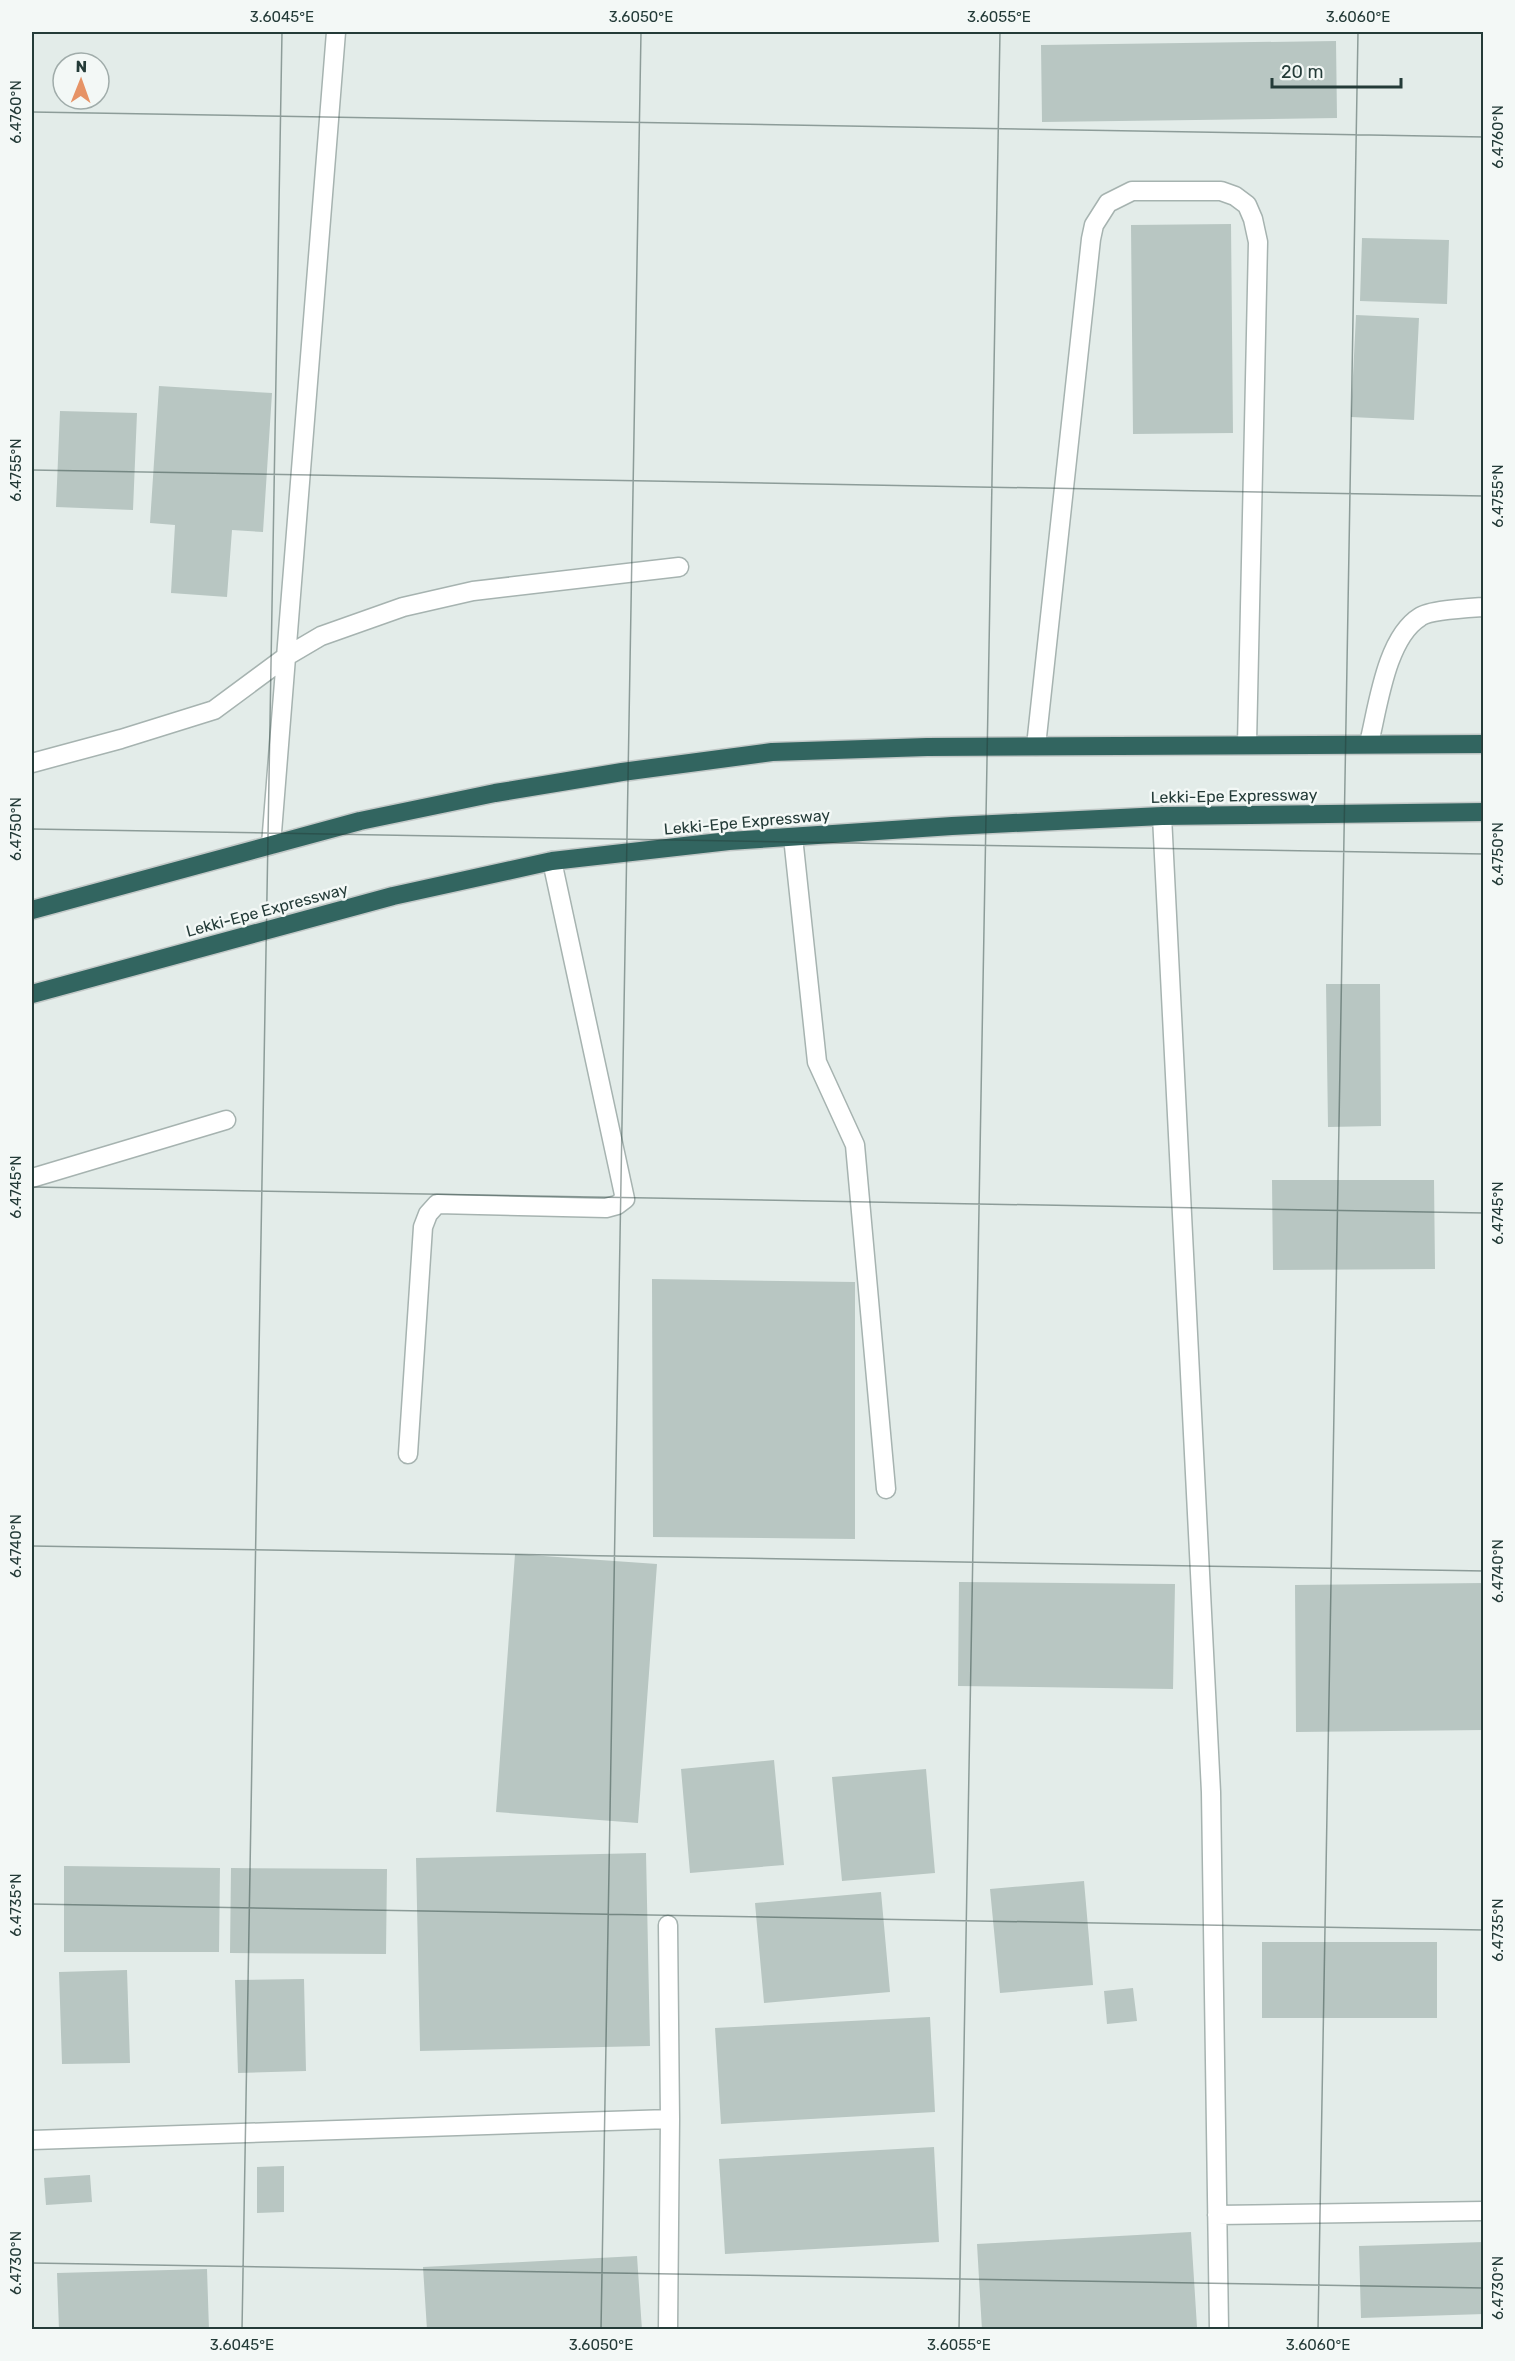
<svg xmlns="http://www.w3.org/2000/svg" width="1515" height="2361" viewBox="0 0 1515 2361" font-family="Rubik,sans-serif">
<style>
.building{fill:#b8c6c2}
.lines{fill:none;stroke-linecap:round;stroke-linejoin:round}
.minor-casing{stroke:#a6b3b0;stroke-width:21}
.highway-casing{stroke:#c2c8c7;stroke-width:21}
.minor{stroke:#fff;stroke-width:18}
.highway{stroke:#326560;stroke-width:18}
.ticks{fill:none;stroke:#243b38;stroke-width:1.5;stroke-opacity:0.45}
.labels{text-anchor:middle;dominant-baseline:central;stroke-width:5;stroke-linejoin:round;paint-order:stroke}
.street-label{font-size:16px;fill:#243b38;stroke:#f3f8f6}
.neatline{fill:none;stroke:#243b38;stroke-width:2}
.ticks-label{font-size:15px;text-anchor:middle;fill:#243b38}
</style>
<rect width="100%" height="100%" fill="#e3ece9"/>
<!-- building -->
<path class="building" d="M 1336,41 L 1337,118 L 1042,122 L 1041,45 Z
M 1231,224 L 1233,433 L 1133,434 L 1131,225 Z
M 1362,238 L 1449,240 L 1447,304 L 1360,301 Z
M 1356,315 L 1419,318 L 1414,420 L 1351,417 Z
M 159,386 L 272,393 L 263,532 L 232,530 L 227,597 L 171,593 L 175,525 L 150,523 Z
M 60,411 L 137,413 L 133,510 L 56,507 Z
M 1326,984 L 1380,984 L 1381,1126 L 1328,1127 Z
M 1272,1180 L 1434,1180 L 1435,1269 L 1273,1270 Z
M 652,1279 L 855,1282 L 855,1539 L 653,1537 Z
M 515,1554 L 657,1564 L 638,1823 L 496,1812 Z
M 959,1582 L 1175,1584 L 1173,1689 L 958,1686 Z
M 1484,1583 L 1484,1730 L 1296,1732 L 1295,1585 Z
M 774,1760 L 784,1865 L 690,1873 L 681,1769 Z
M 926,1769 L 935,1873 L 842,1881 L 832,1777 Z
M 646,1853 L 650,2046 L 420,2051 L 416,1858 Z
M 64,1866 L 220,1868 L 219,1952 L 64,1952 Z
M 231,1868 L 387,1869 L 386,1954 L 230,1953 Z
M 1084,1881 L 1093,1985 L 1000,1993 L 990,1889 Z
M 881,1892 L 890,1992 L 764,2003 L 755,1903 Z
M 1262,1942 L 1437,1942 L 1437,2018 L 1262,2018 Z
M 127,1970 L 130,2063 L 62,2064 L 59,1972 Z
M 304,1979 L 306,2071 L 238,2073 L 235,1980 Z
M 1133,1988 L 1137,2021 L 1107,2024 L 1104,1991 Z
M 930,2017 L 935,2112 L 721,2124 L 715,2028 Z
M 934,2147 L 939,2242 L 725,2254 L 719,2159 Z
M 284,2166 L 284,2212 L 257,2213 L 257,2167 Z
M 90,2175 L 92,2202 L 46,2205 L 44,2178 Z
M 1191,2232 L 1197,2327 L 1151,2330 L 982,2330 L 977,2244 Z
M 1484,2242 L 1484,2314 L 1361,2318 L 1359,2246 Z
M 637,2256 L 642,2330 L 427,2330 L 423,2267 Z
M 207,2269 L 209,2330 L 59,2330 L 57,2273 Z"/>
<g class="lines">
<defs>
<path id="minor" d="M 1369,743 C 1378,707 1386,638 1420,617 C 1429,610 1470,608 1484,607
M 1036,746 L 1091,239 L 1094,225 L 1108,203 L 1132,191 L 1221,191 L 1235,196 L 1247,205 L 1253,219 L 1258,242 L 1247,744
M 32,763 L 121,739 L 214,710 L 287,656 L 321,636 L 403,607 L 473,591 L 679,567
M 1162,816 L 1211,1792 L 1219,2330
M 793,837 L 817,1062 L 855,1145 L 886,1489
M 271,845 L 336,32
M 32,1178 L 226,1120
M 408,1454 L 423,1227 L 428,1214 L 437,1204 L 606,1208 L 617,1205 L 625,1199 L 552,861
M 668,1925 L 670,2119 L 668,2330
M 32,2140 L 670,2119
M 1217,2215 L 1484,2211"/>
<path id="highway" d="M 32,910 L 360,821 L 495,793 L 622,772 L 772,752 L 927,747 L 1484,744
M 32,994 L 393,896 L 552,861 L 729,841 L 952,826 L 1162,816 L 1484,812"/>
</defs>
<!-- minor casing -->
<use href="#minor" class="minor-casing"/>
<!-- highway casing -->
<use href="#highway" class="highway-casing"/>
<!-- minor -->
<use href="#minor" class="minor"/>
<!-- highway -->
<use href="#highway" class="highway"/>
</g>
<!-- ticks -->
<path class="ticks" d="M 32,112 L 1484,137M 32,470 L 1484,496M 32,829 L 1484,854M 32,1187 L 1484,1213M 32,1546 L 1484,1571M 32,1904 L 1484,1930M 32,2263 L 1484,2288M 242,2330 L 282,32M 601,2330 L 641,32M 959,2330 L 1000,32M 1318,2330 L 1358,32"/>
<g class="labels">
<!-- street labels -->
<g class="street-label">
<text transform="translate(1234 796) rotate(-1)">Lekki-Epe Expressway</text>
<text transform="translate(747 822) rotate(-5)">Lekki-Epe Expressway</text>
<text transform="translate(267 910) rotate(-15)">Lekki-Epe Expressway</text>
</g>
</g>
<!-- border -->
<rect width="1515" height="2361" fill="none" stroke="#f3f8f6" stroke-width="66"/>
<!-- north arrow -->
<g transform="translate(81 81) rotate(1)"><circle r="28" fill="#f3f8f6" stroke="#a0acaa" stroke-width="1.5"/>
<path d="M0-4.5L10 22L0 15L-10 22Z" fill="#e69366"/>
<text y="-9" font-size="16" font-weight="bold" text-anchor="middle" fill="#243b38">N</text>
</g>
<!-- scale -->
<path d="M1272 78v9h129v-9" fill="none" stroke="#243b38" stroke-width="3"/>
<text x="1281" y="78" font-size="18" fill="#243b38" stroke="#f3f8f6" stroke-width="4.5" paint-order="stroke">20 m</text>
<rect x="33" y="33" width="1449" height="2295" class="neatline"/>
<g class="ticks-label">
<text x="282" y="22">3.6045°E</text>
<text x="641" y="22">3.6050°E</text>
<text x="999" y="22">3.6055°E</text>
<text x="1358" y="22">3.6060°E</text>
<text transform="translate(16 112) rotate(-90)" y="5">6.4760°N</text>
<text transform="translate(1498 137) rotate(-90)" y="5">6.4760°N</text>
<text transform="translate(16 470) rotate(-90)" y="5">6.4755°N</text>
<text transform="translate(1498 496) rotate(-90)" y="5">6.4755°N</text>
<text transform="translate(16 829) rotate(-90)" y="5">6.4750°N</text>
<text transform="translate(1498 854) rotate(-90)" y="5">6.4750°N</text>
<text transform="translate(16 1187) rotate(-90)" y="5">6.4745°N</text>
<text transform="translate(1498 1213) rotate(-90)" y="5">6.4745°N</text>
<text transform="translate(16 1546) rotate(-90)" y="5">6.4740°N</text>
<text transform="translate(1498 1571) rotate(-90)" y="5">6.4740°N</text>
<text transform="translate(16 1905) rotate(-90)" y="5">6.4735°N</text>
<text transform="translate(1498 1930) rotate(-90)" y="5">6.4735°N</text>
<text transform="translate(16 2263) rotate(-90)" y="5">6.4730°N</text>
<text transform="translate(1498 2288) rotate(-90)" y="5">6.4730°N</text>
<text x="242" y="2350">3.6045°E</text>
<text x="601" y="2350">3.6050°E</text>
<text x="959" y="2350">3.6055°E</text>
<text x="1318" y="2350">3.6060°E</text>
</g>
</svg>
